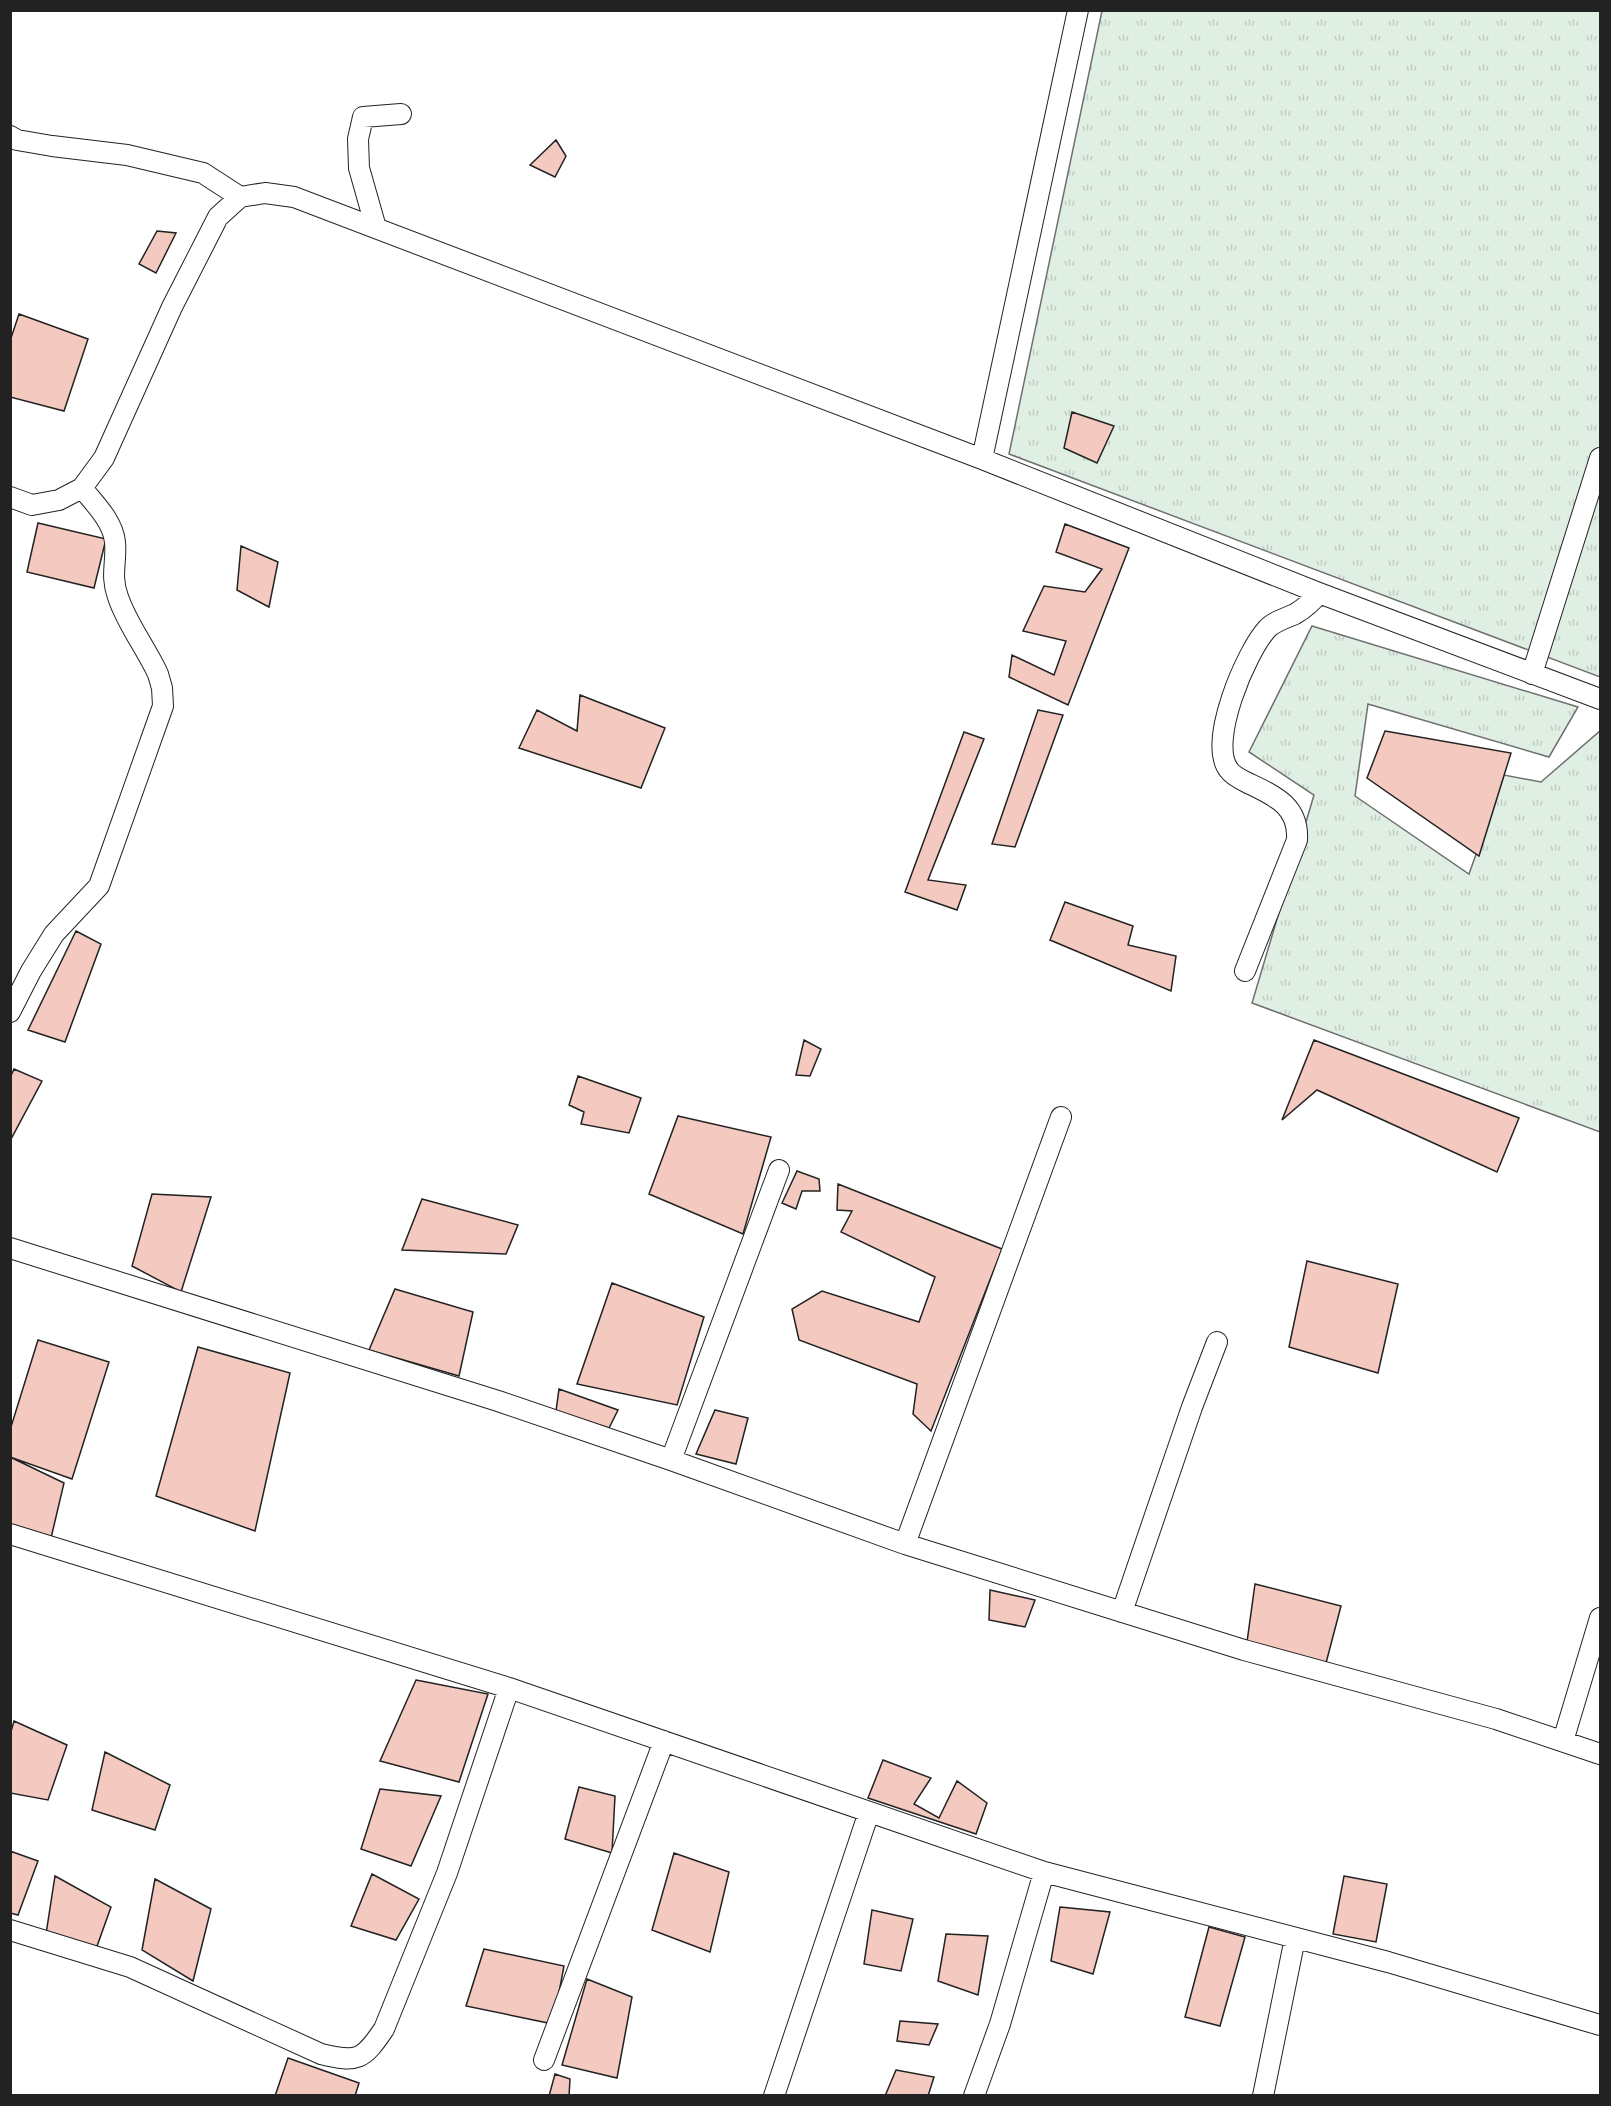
<svg xmlns="http://www.w3.org/2000/svg" width="1611" height="2106" viewBox="0 0 1611 2106" font-family="'Varela Round',sans-serif">
<style>
.grass{fill:url(#grass-tufts);stroke:#6f6f6f;stroke-width:1.5}
.building{fill:#f3c9c0;stroke:#222;stroke-width:1.5}
.lines{fill:none;stroke-linecap:round;stroke-linejoin:round}
.street-casing{stroke:#222;stroke-width:22}
.street{stroke:#fff;stroke-width:20}
</style>
<defs>
<pattern id="grass-tufts" width="24" height="20" patternUnits="userSpaceOnUse" patternTransform="scale(1.5)"><rect width="24" height="20" fill="#e0efe3"/><path d="M3 7l-1-3M5 7V3M7 7l1-3M15 17l-1-3M17 17v-4M19 17l1-3" fill="none" stroke="#c0cdc2"/></pattern>
</defs>
<rect width="100%" height="100%" fill="#fff"/>
<!-- grass -->
<path class="grass" d="M 1102,11 L 1600,11 L 1600,677 L 1009,454 Z
M 1312,626 L 1578,707 L 1549,757 L 1368,704 L 1355,796 L 1469,874 L 1504,775 L 1541,782 L 1600,731 L 1600,1132 L 1252,1003 L 1314,795 L 1249,752 Z"/>
<!-- building -->
<path class="building" d="M 556,140 L 566,156 L 555,177 L 530,165 Z
M 157,231 L 176,233 L 156,273 L 139,264 Z
M 19,314 L 88,339 L 64,411 L 10,397 L 10,341 Z
M 1072,412 L 1114,426 L 1097,463 L 1064,448 Z
M 38,523 L 106,539 L 94,588 L 27,572 Z
M 1065,524 L 1129,548 L 1068,705 L 1009,677 L 1012,655 L 1054,675 L 1066,641 L 1023,631 L 1044,586 L 1085,592 L 1102,569 L 1056,552 Z
M 241,546 L 278,562 L 269,607 L 237,590 Z
M 580,695 L 665,728 L 641,788 L 519,748 L 537,710 L 577,731 Z
M 1038,710 L 1063,715 L 1015,847 L 992,844 Z
M 1385,731 L 1511,753 L 1479,856 L 1367,778 Z
M 964,732 L 984,739 L 928,880 L 966,885 L 957,910 L 905,892 Z
M 1065,902 L 1133,926 L 1128,945 L 1176,956 L 1171,991 L 1050,940 Z
M 76,931 L 101,944 L 65,1042 L 28,1030 Z
M 804,1040 L 821,1049 L 810,1076 L 796,1075 Z
M 1314,1040 L 1519,1118 L 1497,1172 L 1317,1090 L 1282,1120 Z
M 14,1069 L 42,1081 L 11,1139 L 10,1078 Z
M 578,1076 L 641,1098 L 629,1133 L 581,1124 L 584,1112 L 569,1105 Z
M 678,1116 L 771,1137 L 743,1234 L 649,1194 Z
M 797,1171 L 819,1179 L 820,1191 L 802,1191 L 796,1209 L 782,1203 Z
M 838,1184 L 1002,1249 L 931,1431 L 913,1414 L 917,1384 L 799,1340 L 792,1309 L 822,1291 L 919,1322 L 935,1277 L 841,1232 L 852,1211 L 837,1210 Z
M 152,1194 L 211,1197 L 181,1292 L 132,1266 Z
M 422,1199 L 518,1225 L 506,1254 L 402,1250 Z
M 1307,1261 L 1398,1284 L 1378,1373 L 1289,1347 Z
M 612,1283 L 704,1317 L 677,1405 L 577,1384 Z
M 395,1289 L 473,1312 L 459,1376 L 369,1350 Z
M 38,1340 L 109,1362 L 72,1479 L 10,1457 L 10,1430 Z
M 198,1347 L 290,1373 L 255,1531 L 156,1496 Z
M 559,1389 L 618,1410 L 609,1428 L 556,1411 Z
M 715,1410 L 748,1418 L 736,1464 L 696,1454 Z
M 10,1457 L 64,1483 L 51,1538 L 10,1526 Z
M 1255,1584 L 1341,1606 L 1326,1663 L 1247,1642 Z
M 990,1590 L 1035,1600 L 1025,1627 L 989,1620 Z
M 416,1680 L 488,1694 L 459,1782 L 380,1761 Z
M 14,1721 L 67,1745 L 48,1800 L 10,1793 L 10,1735 Z
M 105,1752 L 170,1785 L 155,1830 L 92,1810 Z
M 883,1760 L 931,1778 L 914,1804 L 939,1818 L 957,1781 L 987,1803 L 976,1834 L 868,1798 Z
M 579,1787 L 615,1796 L 612,1853 L 565,1839 Z
M 380,1789 L 441,1796 L 411,1866 L 361,1849 Z
M 10,1851 L 38,1861 L 18,1915 L 10,1913 Z
M 674,1853 L 729,1872 L 710,1952 L 652,1930 Z
M 372,1874 L 419,1899 L 396,1940 L 351,1926 Z
M 55,1876 L 111,1907 L 96,1949 L 46,1934 Z
M 1344,1876 L 1387,1884 L 1376,1942 L 1333,1934 Z
M 155,1879 L 211,1909 L 193,1981 L 142,1950 Z
M 1060,1907 L 1110,1912 L 1093,1974 L 1051,1961 Z
M 872,1910 L 913,1919 L 901,1971 L 864,1964 Z
M 1209,1927 L 1245,1937 L 1220,2026 L 1185,2017 Z
M 946,1934 L 988,1936 L 978,1995 L 938,1981 Z
M 484,1949 L 564,1966 L 553,2024 L 466,2006 Z
M 587,1979 L 632,1997 L 617,2078 L 562,2065 Z
M 900,2021 L 938,2024 L 929,2045 L 897,2041 Z
M 288,2058 L 359,2083 L 355,2096 L 275,2096 Z
M 896,2070 L 934,2077 L 928,2096 L 885,2096 Z
M 555,2074 L 570,2079 L 569,2096 L 549,2096 Z"/>
<g class="lines">
<defs>
<path id="street" d="M 10,136 L 17,140 L 52,146 L 127,155 L 203,173 L 240,197
M 376,228 L 359,168 L 358,139 L 363,117 L 401,114
M 982,459 L 1078,10
M 10,497 L 32,505 L 59,500 L 82,488 L 104,458 L 172,307 L 218,217 L 240,197 L 265,193 L 294,197 L 982,459 L 1319,593 L 1600,699
M 1532,674 L 1600,458
M 1245,971 L 1297,840 C 1299,806 1275,796 1248,783 C 1242,780 1233,776 1229,770 C 1207,743 1246,652 1267,629 C 1273,622 1286,618 1295,614 C 1305,608 1312,602 1319,593
M 10,1012 L 31,971 L 54,934 L 99,886 L 163,706 L 162,688 L 158,674 C 146,648 127,624 118,597 C 110,575 117,562 115,542 C 113,521 94,503 82,488
M 10,1248 L 498,1401 L 671,1460 L 905,1544 L 1244,1650 L 1496,1719 L 1600,1754
M 671,1460 L 779,1170
M 10,1534 L 509,1688 L 1044,1872 L 1388,1962 L 1600,2025
M 905,1544 L 1061,1117
M 1122,1612 L 1192,1407 L 1217,1342
M 1563,1741 L 1600,1618
M 10,1930 L 130,1967 L 321,2054 C 358,2063 363,2060 384,2029 L 447,1873 L 509,1688
M 544,2060 L 664,1741
M 774,2096 L 869,1812
M 974,2096 L 1000,2024 L 1044,1872
M 1263,2096 L 1295,1938"/>
</defs>
<!-- street casing -->
<use href="#street" class="street-casing"/>
<!-- street -->
<use href="#street" class="street"/>
</g>
<!-- border -->
<rect width="1611" height="2106" fill="none" stroke="#222222" stroke-width="24"/>
</svg>
